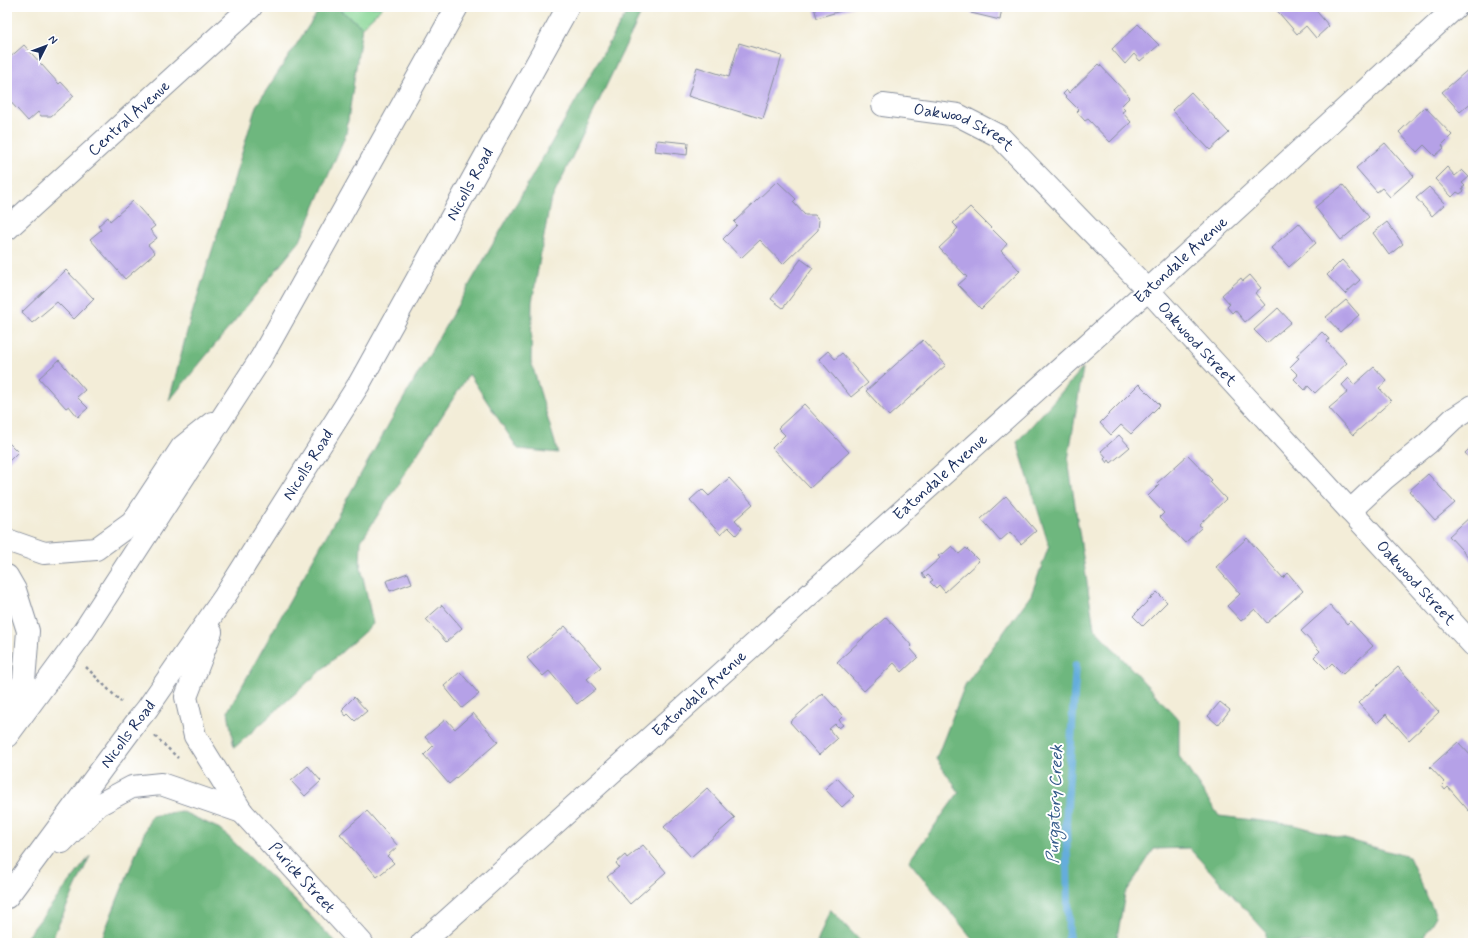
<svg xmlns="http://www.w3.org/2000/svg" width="1480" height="950" viewBox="0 0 1480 950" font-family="Mynerve,sans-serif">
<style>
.green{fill:#88d695;stroke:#52827a}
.forest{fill:#6eb77e;stroke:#44736e}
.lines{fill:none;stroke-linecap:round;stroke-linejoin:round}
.stream{stroke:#65addc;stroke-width:8}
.building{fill:#b5a1e7}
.minor-casing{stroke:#878e9b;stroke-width:24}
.highway-casing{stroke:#878e9b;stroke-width:24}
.path{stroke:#878e9b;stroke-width:2.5;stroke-dasharray:3 3;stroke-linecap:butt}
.minor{stroke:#fff;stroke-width:22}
.highway{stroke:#fff;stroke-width:22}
.labels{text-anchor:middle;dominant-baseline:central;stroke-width:4;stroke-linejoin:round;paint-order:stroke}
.street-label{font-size:16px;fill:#1b2f5e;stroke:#fff}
.water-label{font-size:17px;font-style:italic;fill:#355b8a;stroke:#fff}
</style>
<rect width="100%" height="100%" fill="#fff"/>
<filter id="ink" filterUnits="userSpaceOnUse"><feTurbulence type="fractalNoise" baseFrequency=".025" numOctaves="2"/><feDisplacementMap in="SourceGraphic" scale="8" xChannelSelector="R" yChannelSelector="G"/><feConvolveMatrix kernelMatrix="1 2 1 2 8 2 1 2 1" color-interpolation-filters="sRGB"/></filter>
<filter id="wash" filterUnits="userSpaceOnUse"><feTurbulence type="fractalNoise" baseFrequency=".012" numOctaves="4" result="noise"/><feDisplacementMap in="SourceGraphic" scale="16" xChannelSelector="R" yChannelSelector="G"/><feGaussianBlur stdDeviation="0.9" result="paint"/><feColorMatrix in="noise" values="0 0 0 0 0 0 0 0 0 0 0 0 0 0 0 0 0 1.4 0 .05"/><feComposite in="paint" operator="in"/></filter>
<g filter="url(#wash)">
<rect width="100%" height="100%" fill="#f3edd8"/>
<!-- green -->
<path class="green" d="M 336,7 L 383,7 L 362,27 Z"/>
<!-- forest -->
<path class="forest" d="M 321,7 L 336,7 L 362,27 L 346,134 L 300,241 L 169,401 L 190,320 L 224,213 L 256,106 Z
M 630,7 L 644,7 L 550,203 L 532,302 L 531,361 L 558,453 L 518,449 L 469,374 L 361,541 L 360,563 L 373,624 L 234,748 L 228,711 L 390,422 Z
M 1083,368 L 1068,460 L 1094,628 L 1179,720 L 1179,756 L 1219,816 L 1295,825 L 1409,857 L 1436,916 L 1420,943 L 1266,943 L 1266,932 L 1189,848 L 1154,849 L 1125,894 L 1116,943 L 976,943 L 909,861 L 959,792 L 936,759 L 965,685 L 1031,595 L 1049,546 L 1017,442 Z
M 181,811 L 220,829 L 301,906 L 336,943 L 100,943 L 151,816 Z
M 90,856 L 50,943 L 22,943 Z
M 830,909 L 862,943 L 817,943 Z"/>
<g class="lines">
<!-- stream -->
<path class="stream" d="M 1069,943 L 1066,823 L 1076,665"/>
</g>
<g id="blocks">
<!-- building -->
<path class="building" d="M 814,7 L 854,7 L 817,18 Z
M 972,7 L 1002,7 L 1000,20 L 971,13 Z
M 1274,7 L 1313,7 L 1329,26 L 1316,38 L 1306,26 L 1297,34 Z
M 1138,24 L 1159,45 L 1140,61 L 1134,54 L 1125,64 L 1112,49 Z
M 739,43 L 782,56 L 763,119 L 688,96 L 697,67 L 729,77 Z
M 24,45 L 59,84 L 61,82 L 74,96 L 51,116 L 41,116 L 38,112 L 28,121 L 7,98 L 7,60 Z
M 1099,64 L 1130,97 L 1121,106 L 1125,110 L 1122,112 L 1131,122 L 1110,142 L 1088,119 L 1085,121 L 1077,112 L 1079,110 L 1063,94 L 1067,90 L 1069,93 Z
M 1470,68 L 1473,72 L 1473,101 L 1460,112 L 1442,92 Z
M 1191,92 L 1229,133 L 1210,150 L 1172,110 Z
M 1425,107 L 1452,135 L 1442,145 L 1444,148 L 1435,156 L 1424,145 L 1417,152 L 1399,132 Z
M 657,140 L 688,143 L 687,155 L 655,151 Z
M 1385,143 L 1414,176 L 1390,197 L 1382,188 L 1377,192 L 1356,168 Z
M 1447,167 L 1455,176 L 1462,170 L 1469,177 L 1462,183 L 1465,186 L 1462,188 L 1464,191 L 1460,194 L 1457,192 L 1452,197 L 1435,179 Z
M 777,181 L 796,199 L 793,202 L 805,215 L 815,215 L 819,220 L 818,230 L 783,264 L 760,240 L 741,258 L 723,239 L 737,225 L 734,222 Z
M 1343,185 L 1369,217 L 1341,240 L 1315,207 Z
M 1429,187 L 1445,204 L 1432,216 L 1416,198 Z
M 133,201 L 155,226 L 150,230 L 157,238 L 148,245 L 155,253 L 125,279 L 90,239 L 101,230 L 98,226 L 108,217 L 110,221 Z
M 970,207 L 1007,244 L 1001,251 L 1020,271 L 981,309 L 958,285 L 967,277 L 939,248 L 955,233 L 955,231 L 958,228 L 953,223 Z
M 1387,222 L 1403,244 L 1389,255 L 1373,233 Z
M 1299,223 L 1316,243 L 1289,267 L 1271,248 Z
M 801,259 L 813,268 L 783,308 L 771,299 Z
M 1342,260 L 1360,280 L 1345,294 L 1327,275 Z
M 66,270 L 94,299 L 74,319 L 57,302 L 32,323 L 22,312 Z
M 1250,275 L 1261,288 L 1255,293 L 1265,305 L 1245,322 L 1235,310 L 1232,313 L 1227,307 L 1230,304 L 1222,295 L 1241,278 L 1243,281 Z
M 1346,300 L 1359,315 L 1340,332 L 1326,317 Z
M 1278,308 L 1291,322 L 1267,343 L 1254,330 Z
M 1322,332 L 1329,339 L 1327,342 L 1347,363 L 1315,393 L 1308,386 L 1305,390 L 1294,379 L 1298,375 L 1290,367 L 1299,358 L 1296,356 Z
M 923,340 L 946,365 L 889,416 L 866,391 Z
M 828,351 L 835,359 L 842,353 L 868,383 L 851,397 L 819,359 Z
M 59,360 L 85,390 L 77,397 L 88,408 L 78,417 L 69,406 L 66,408 L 39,378 Z
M 1374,367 L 1387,381 L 1379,388 L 1391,401 L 1353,435 L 1329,408 L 1348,392 L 1342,385 L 1349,378 L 1354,385 Z
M 1139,384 L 1160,405 L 1131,434 L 1121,425 L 1111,435 L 1100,423 Z
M 804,404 L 849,452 L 810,488 L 772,448 L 785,435 L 778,428 Z
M 1119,435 L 1130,447 L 1111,463 L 1109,460 L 1107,463 L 1104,459 L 1106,457 L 1101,451 Z
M 7,441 L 18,452 L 7,463 Z
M 1473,445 L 1473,462 L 1465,453 Z
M 1188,455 L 1212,480 L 1210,482 L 1226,499 L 1199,525 L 1202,527 L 1185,543 L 1160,517 L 1164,513 L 1148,496 L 1159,485 L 1157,483 Z
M 1428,474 L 1455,503 L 1435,520 L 1409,491 Z
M 729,478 L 753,504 L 735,520 L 742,528 L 736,535 L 728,527 L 720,534 L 690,500 L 702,489 L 709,496 Z
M 1006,496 L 1036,531 L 1021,544 L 1010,532 L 1000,541 L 981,519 Z
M 1470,517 L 1473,521 L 1473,562 L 1449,536 Z
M 1247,538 L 1283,578 L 1288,573 L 1303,591 L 1267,623 L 1255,609 L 1241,621 L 1227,606 L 1240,594 L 1216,567 Z
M 952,546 L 959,554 L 966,548 L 979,561 L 945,592 L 939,585 L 936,588 L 930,582 L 933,580 L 928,575 L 925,578 L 922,574 L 940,558 L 938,556 L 942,553 L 943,554 Z
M 408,573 L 412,583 L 390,591 L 386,581 Z
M 1157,592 L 1167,602 L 1143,626 L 1133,616 Z
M 442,605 L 462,628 L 446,642 L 426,619 Z
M 1330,605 L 1347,624 L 1350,621 L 1373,646 L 1343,674 L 1332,663 L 1326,669 L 1314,657 L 1320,651 L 1301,631 Z
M 886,617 L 912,646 L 910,648 L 918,657 L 902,672 L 894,663 L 864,691 L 837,662 Z
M 565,626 L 601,667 L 587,679 L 596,689 L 577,704 L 549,671 L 543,676 L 527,658 Z
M 1398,667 L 1439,712 L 1409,740 L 1386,714 L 1377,723 L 1358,703 Z
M 460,672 L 479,694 L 462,708 L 444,686 Z
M 822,693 L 843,716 L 839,720 L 843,725 L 839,728 L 835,724 L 829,729 L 837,739 L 819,755 L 790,722 Z
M 354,697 L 367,711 L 355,721 L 348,714 L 346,716 L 342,711 L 344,709 L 343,708 Z
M 1220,702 L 1230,710 L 1218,725 L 1208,716 Z
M 473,713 L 498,742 L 449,784 L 424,755 L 433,746 L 425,737 L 446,719 L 455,729 Z
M 1458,742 L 1473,758 L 1473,807 L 1469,811 L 1448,787 L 1445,790 L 1442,786 L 1445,783 L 1430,767 Z
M 308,766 L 321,781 L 305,796 L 291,781 Z
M 837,778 L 854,796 L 842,807 L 825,789 Z
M 707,788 L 735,818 L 691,857 L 664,827 Z
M 367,811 L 398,846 L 387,856 L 394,863 L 377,877 L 340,834 Z
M 643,845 L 666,872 L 630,904 L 607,877 L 619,867 L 616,863 L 625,855 L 627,858 Z"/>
</g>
</g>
<g filter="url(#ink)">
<use href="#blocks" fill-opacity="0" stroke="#878e9b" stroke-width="1"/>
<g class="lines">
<defs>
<g id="minor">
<path id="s1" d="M 883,105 L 958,115 L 999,136 L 1148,290 L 1473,645"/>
<path id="s2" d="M 7,229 L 251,7"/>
<path d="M 1350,511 L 1384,479 L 1427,444 L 1453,419 L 1473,406"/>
<path id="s3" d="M 242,812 L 362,943"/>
<path id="s4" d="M 422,943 L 1148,290 L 1456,7"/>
</g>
<g id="highway">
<path d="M 7,540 L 44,553 L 96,549 L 132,523 L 182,447 L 212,423"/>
<path d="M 7,576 L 15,590 L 28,631 L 24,681 L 7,706"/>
<path d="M 211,632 L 186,697 L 195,736 L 242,812"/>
<path d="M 7,736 L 80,637 L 261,358 L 457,7"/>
<path d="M 62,842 L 98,805 L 132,787 L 161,784 L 242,812"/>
<path id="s5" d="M 7,897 L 138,720 L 147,709 L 225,596 L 359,384 L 568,7"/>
</g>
</defs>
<!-- minor casing -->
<use href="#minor" class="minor-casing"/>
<!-- highway casing -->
<use href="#highway" class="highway-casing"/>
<!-- path -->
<path class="path" d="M 86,667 L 121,702
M 155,736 L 178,758"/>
<!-- minor -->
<use href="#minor" class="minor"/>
<!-- highway -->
<use href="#highway" class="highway"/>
</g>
</g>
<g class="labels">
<!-- street labels -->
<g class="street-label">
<text stroke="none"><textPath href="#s2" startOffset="165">Central Avenue</textPath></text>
<text stroke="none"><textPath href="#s1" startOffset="85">Oakwood Street</textPath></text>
<text stroke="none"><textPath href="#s5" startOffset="851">Nicolls Road</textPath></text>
<text stroke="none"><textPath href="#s4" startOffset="1021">Eatondale Avenue</textPath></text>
<text stroke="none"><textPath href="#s1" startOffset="409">Oakwood Street</textPath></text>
<text stroke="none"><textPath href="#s5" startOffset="527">Nicolls Road</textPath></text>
<text stroke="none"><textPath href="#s4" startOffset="697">Eatondale Avenue</textPath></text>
<text stroke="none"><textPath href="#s1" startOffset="733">Oakwood Street</textPath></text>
<text stroke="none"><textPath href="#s4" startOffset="373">Eatondale Avenue</textPath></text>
<text stroke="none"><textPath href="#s5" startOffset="203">Nicolls Road</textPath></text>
<text stroke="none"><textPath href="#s3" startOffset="89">Purick Street</textPath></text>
</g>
<!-- water labels -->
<g class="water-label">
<text transform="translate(1055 804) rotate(-88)">Purgatory Creek</text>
</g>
</g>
<!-- margin -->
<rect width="1480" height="950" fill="none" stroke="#fff" stroke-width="24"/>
<!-- north arrow -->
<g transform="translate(46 46) rotate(48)" stroke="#ffffff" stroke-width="3" paint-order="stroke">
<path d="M0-3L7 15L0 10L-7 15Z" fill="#1b2f5e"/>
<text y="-6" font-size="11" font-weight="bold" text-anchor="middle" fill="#1b2f5e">N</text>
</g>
</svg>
